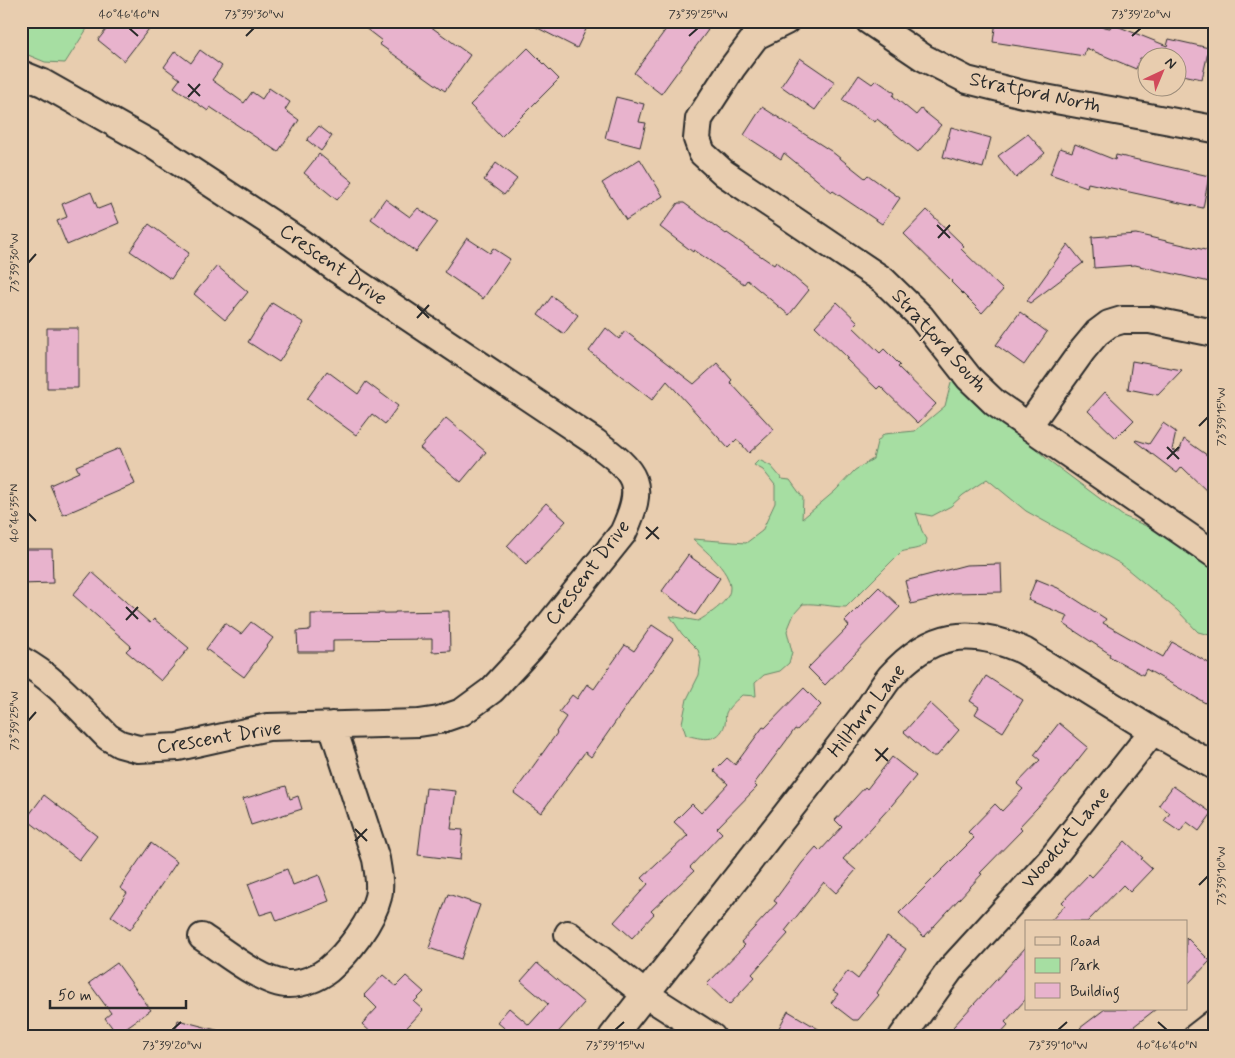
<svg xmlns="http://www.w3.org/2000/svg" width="1235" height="1058" viewBox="0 0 1235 1058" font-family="Mynerve,sans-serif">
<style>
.green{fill:#a6dea2;stroke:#688466}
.building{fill:#e8b3cd;stroke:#2b2b2b}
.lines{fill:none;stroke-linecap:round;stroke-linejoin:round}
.minor-casing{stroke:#2b2b2b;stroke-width:30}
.minor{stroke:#e8cdaf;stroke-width:26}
.ticks{fill:none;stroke:#2b2b2b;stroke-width:2}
.labels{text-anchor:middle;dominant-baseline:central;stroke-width:4;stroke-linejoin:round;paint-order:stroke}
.street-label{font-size:20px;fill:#2b2b2b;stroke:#e8cdaf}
.neatline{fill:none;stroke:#2b2b2b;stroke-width:2}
.ticks-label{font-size:12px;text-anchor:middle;fill:#2b2b2b}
</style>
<rect width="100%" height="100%" fill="#e8cdaf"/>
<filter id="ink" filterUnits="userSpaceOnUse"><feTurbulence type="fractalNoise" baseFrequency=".02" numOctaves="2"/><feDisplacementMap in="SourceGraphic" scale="10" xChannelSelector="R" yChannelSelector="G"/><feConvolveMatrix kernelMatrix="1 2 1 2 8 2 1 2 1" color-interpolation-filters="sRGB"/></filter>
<g filter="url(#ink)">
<!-- green -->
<path class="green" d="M 21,21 L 92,21 L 65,63 L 45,62 L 21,52 Z
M 958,377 L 1047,459 L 1123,516 L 1188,544 L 1214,542 L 1214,636 L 1198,632 L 1177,610 L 1121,564 L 1026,511 L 987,479 L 963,495 L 951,506 L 932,516 L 916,513 L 922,531 L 927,539 L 926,544 C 919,550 910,549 901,552 L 846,607 C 831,607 818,603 803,604 L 794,614 L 787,631 L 792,652 L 789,663 L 780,671 L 764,675 L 755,683 L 756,696 L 742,695 C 737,700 729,706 726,713 C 725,716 726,721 725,724 C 719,744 701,739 686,735 L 682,723 L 687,699 L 699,675 L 701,660 L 698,650 L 682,634 L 670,616 L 698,621 C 708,615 719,608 726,599 C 742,579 706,552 693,539 L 746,543 L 762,531 L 775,503 L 775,485 L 763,470 L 754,465 L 759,460 L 771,466 L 782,479 L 790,480 L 803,498 L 802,519 L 835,491 L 855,470 L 873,459 L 877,442 L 884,434 L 915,431 L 945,406 L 951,383 Z"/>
<!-- building -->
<path class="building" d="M 113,21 L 155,21 L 124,61 L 98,40 Z
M 356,21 L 423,21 L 470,55 L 445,91 L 379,44 L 382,41 Z
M 524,21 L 590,21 L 577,48 Z
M 672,21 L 697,21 L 708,30 L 661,94 L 634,73 Z
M 996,21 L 1072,21 L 1110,28 L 1112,24 L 1167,46 L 1169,39 L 1209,48 L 1202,79 L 1178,74 L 1178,58 L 1140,58 L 1136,69 L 1086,48 L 1084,56 L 993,42 Z
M 528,48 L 559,79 L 501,137 L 470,105 Z
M 200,50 L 222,66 L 212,80 L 244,103 L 252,92 L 262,99 L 269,88 L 290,102 L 285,110 L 299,120 L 278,152 L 210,107 L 208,111 L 174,87 L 180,79 L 164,67 L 175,51 L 191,63 Z
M 800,58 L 835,82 L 815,110 L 781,86 Z
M 859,75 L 872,84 L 876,80 L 895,93 L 893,96 L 916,115 L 921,109 L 941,125 L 918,152 L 877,119 L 875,122 L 842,100 Z
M 616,97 L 644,104 L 639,122 L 646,123 L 640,147 L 605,138 Z
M 762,107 L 831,151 L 865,178 L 868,175 L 900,198 L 882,224 L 833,191 L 832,192 L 784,153 L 781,159 L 744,135 Z
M 319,126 L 332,136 L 321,151 L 307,140 Z
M 951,127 L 991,138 L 983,168 L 943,157 Z
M 1028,134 L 1045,153 L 1016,178 L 998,156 Z
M 1075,144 L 1115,160 L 1116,155 L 1209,176 L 1203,208 L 1088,183 L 1087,187 L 1050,174 L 1060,148 L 1072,152 Z
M 319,154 L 353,182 L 337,200 L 304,173 Z
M 640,159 L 663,196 L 626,220 L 602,183 Z
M 496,163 L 517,179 L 504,195 L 484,180 Z
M 91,192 L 98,209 L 111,204 L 119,223 L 67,245 L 57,221 L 67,217 L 62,204 Z
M 385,199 L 410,217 L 418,208 L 438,222 L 416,252 L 371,219 Z
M 678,203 L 684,203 L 726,234 L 727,233 L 774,265 L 776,262 L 809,290 L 789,315 L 747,280 L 744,284 L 694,250 L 693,252 L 660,227 Z
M 927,210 L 964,246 L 961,249 L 1003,290 L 982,313 L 951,282 L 952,281 L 904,234 Z
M 149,224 L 189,253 L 171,279 L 130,251 Z
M 1136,234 L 1214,252 L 1214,283 L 1135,265 L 1094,268 L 1092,237 Z
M 467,238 L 490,253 L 493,248 L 510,259 L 483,299 L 444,272 Z
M 1068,244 L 1083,263 L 1030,303 L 1027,301 Z
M 217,266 L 248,292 L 225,320 L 194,294 Z
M 552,296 L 578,315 L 564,334 L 538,315 Z
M 837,302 L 858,322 L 853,327 L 880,353 L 884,349 L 900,365 L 898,367 L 936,404 L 918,423 L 880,386 L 877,389 L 846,359 L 848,358 L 815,326 Z
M 272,303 L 304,323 L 279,362 L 248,342 Z
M 1020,312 L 1047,332 L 1024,365 L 996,345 Z
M 47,328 L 78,328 L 78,388 L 47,388 Z
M 606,328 L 619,339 L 625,331 L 694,384 L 717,363 L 732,380 L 730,382 L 774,430 L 749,453 L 737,439 L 728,448 L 667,381 L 652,400 L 589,351 Z
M 1132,361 L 1182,370 L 1158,395 L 1128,389 Z
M 327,371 L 358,394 L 366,382 L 398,406 L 385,424 L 372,414 L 356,435 L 307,399 Z
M 1105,392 L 1134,420 L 1116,438 L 1088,411 Z
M 446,418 L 486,452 L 461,482 L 420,448 Z
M 1163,423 L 1176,432 L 1172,450 L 1179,452 L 1184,439 L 1214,460 L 1214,498 L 1182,467 L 1177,473 L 1135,441 L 1136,440 L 1149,444 Z
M 120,448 L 135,484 L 63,515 L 50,485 L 79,472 L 76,466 Z
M 546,503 L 566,521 L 526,564 L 507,546 Z
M 21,549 L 52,549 L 53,583 L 21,584 Z
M 688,555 L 720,578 L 695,615 L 662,591 Z
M 1001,564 L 1002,592 L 954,593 L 911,604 L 905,581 L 966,565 Z
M 92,572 L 150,623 L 154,619 L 189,648 L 161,681 L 126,651 L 131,646 L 73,595 Z
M 1036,579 L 1058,588 L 1106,619 L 1103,623 L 1163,657 L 1172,642 L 1214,666 L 1214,708 L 1146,669 L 1143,675 L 1109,656 L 1110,654 L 1064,624 L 1068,616 L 1028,600 Z
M 879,587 L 900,607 L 825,685 L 808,668 L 849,626 L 845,621 Z
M 449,611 L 450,651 L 432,652 L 432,639 L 333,640 L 333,652 L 298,652 L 297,631 L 311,630 L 311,614 L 395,613 L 395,612 Z
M 251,622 L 273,638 L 244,677 L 206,649 L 225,623 L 241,634 Z
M 652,625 L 673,639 L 591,757 L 585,752 L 541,813 L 514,793 L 557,733 L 556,732 L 566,717 L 559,712 L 572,695 L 577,699 L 587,684 L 594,689 L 625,645 L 634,651 Z
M 986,676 L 1023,700 L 1003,732 L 975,714 L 979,707 L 970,701 Z
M 804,688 L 821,705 L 797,730 L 795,729 L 754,784 L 757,787 L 717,828 L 722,833 L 690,867 L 694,871 L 651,911 L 654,914 L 632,938 L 614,922 L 648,884 L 642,878 L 688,835 L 674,822 L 692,804 L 701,813 L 728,784 L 714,771 L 727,758 L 735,765 L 763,727 L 765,728 Z
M 930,703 L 959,730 L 937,756 L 931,756 L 904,732 Z
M 1059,723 L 1088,747 L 1054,790 L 1019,827 L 1022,830 L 980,873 L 982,874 L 924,937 L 899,913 L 974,838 L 968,832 L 995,804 L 1002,811 L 1023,789 L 1017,784 L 1040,760 L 1034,755 Z
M 892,757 L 916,776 L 892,805 L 843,859 L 856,870 L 836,893 L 824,882 L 785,931 L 788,934 L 752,974 L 755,977 L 729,1005 L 707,984 L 745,945 L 741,942 L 777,903 L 774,901 L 802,863 L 816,847 L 820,851 L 842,827 L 835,820 L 865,787 L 867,789 Z
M 286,786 L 290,799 L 298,796 L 302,809 L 251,825 L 243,799 Z
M 1173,786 L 1212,813 L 1199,831 L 1187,822 L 1180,832 L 1164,821 L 1170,813 L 1159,805 Z
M 426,788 L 456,791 L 451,829 L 463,830 L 460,860 L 418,855 Z
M 44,795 L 97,836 L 79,860 L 26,819 Z
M 1125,841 L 1143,858 L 1141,859 L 1152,869 L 1130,892 L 1123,885 L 1087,922 L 1050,922 L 1065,905 L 1062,902 L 1089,874 L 1092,877 Z
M 151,843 L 177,862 L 130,930 L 111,916 L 127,893 L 120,888 Z
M 287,869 L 293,885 L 319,875 L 329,901 L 277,921 L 273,911 L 260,915 L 248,884 Z
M 448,894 L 480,905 L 461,959 L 429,948 Z
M 887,936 L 906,949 L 877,993 L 879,995 L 858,1020 L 853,1020 L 831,1003 L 838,994 L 833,991 L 848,971 L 858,979 Z
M 1186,937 L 1210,961 L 1186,986 Z
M 1026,947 L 1026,999 L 1005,1022 L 1008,1025 L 997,1037 L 962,1037 L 953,1027 Z
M 117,963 L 151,1010 L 117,1034 L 105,1018 L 111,1013 L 89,983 Z
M 537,963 L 584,1003 L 554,1037 L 515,1037 L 497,1022 L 509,1008 L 529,1025 L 548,1004 L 521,981 Z
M 383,975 L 396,986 L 406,976 L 424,992 L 414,1002 L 423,1010 L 398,1037 L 376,1037 L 362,1024 L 377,1008 L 364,995 Z
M 1105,1009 L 1156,1009 L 1120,1037 L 1087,1037 L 1080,1028 Z
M 788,1011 L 832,1037 L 774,1037 Z
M 178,1020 L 224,1032 L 223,1037 L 174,1037 Z"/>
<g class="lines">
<defs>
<path id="minor" d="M 786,21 L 756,36 L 732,68 L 699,119 L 697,139 L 702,153 L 724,173 L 883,280 L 921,317 L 969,378 L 995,403 L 1214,554
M 869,21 L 924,58 L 967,80 L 1023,94 L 1214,129
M 21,74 L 43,83 L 151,144 L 294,238 L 338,270 L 595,442 C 637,473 646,483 623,533 L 530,649 L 492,690 L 462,712 L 439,720 L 419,723 L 268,727 L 178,747 L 138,749 L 120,744 L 108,737 C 81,710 55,678 21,660
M 1029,425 L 1082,351 L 1097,333 L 1109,324 L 1122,320 L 1150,320 L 1214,333
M 568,934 L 645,994 L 712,1037
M 202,937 C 223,951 265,985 289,984 C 302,984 318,978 328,970 C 348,953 372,922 378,897 C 381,885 378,872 376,859 L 332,725
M 612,1037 L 866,712 C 874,701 881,688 890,677 C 930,632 970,626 1024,651 L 1153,731 L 1214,766
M 902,1037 L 950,970 L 1049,862 L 1153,731
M 1196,1037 L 1214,1023"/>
</defs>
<!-- minor casing -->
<use href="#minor" class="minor-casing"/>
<!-- minor -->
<use href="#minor" class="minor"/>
</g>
</g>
<!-- ticks -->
<path class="ticks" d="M 129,28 L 138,36M 246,36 L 254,28M 689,36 L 698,28M 1132,36 L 1141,28M 188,84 L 200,96M 188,97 L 200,84M 937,225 L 950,238M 938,238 L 950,225M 28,263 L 36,254M 417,306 L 429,318M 417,318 L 429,305M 1199,426 L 1208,417M 1167,447 L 1179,459M 1167,459 L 1179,447M 28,513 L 36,521M 646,527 L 659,539M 646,539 L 658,527M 126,607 L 138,619M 126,620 L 138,607M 28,721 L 36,712M 875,749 L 888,761M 876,761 L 888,748M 355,829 L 367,841M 355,841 L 367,829M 1199,885 L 1208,876M 1158,1022 L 1167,1030M 172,1030 L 181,1022M 615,1030 L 624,1022M 1058,1030 L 1067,1022"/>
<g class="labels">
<!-- street labels -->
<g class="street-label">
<text transform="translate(1035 93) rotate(12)">Stratford North</text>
<text transform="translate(333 265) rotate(35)">Crescent Drive</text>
<text transform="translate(939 341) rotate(48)">Stratford South</text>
<text transform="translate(588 573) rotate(-53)">Crescent Drive</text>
<text transform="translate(867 711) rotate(-52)">Hillturn Lane</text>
<text transform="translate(219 738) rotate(-9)">Crescent Drive</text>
<text transform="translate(1066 838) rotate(-50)">Woodcut Lane</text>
</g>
</g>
<!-- margin -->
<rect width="1235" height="1058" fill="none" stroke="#e8cdaf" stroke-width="55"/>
<!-- legend -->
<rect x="1025" y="920" width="162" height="90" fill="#e8cdaf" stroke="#9c8c7a"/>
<rect x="1035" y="937" width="25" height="8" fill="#e8cdaf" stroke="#9c8c7a"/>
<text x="1070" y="946" font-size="15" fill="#2b2b2b">Road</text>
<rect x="1035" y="958" width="25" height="15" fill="#a6dea2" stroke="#9c8c7a"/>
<text x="1070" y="970" font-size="15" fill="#2b2b2b">Park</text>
<rect x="1035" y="983" width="25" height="15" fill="#e8b3cd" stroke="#9c8c7a"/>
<text x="1070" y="996" font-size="15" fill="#2b2b2b">Building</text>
<!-- north arrow -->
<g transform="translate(1162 72) rotate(44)"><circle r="24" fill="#e8cdaf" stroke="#9c8c7a"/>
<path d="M0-4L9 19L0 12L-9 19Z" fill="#d1495b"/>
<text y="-8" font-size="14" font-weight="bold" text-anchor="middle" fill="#2b2b2b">N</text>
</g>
<!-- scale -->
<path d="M50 1000v8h136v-8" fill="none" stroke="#2b2b2b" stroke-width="2.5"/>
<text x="58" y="1000" font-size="15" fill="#2b2b2b" stroke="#e8cdaf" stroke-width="4" paint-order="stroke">50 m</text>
<rect x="28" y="28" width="1180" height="1002" class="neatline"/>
<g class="ticks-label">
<text x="129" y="18">40°46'40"N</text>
<text x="254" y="18">73°39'30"W</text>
<text x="698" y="18">73°39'25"W</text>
<text x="1141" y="18">73°39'20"W</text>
<text transform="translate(14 263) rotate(-90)" y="4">73°39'30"W</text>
<text transform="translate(1221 417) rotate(-90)" y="4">73°39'15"W</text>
<text transform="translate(14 513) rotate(-90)" y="4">40°46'35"N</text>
<text transform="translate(14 721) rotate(-90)" y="4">73°39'25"W</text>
<text transform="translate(1221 876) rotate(-90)" y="4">73°39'10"W</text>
<text x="172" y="1049">73°39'20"W</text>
<text x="615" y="1049">73°39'15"W</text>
<text x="1058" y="1049">73°39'10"W</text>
<text x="1167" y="1049">40°46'40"N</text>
</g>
</svg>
